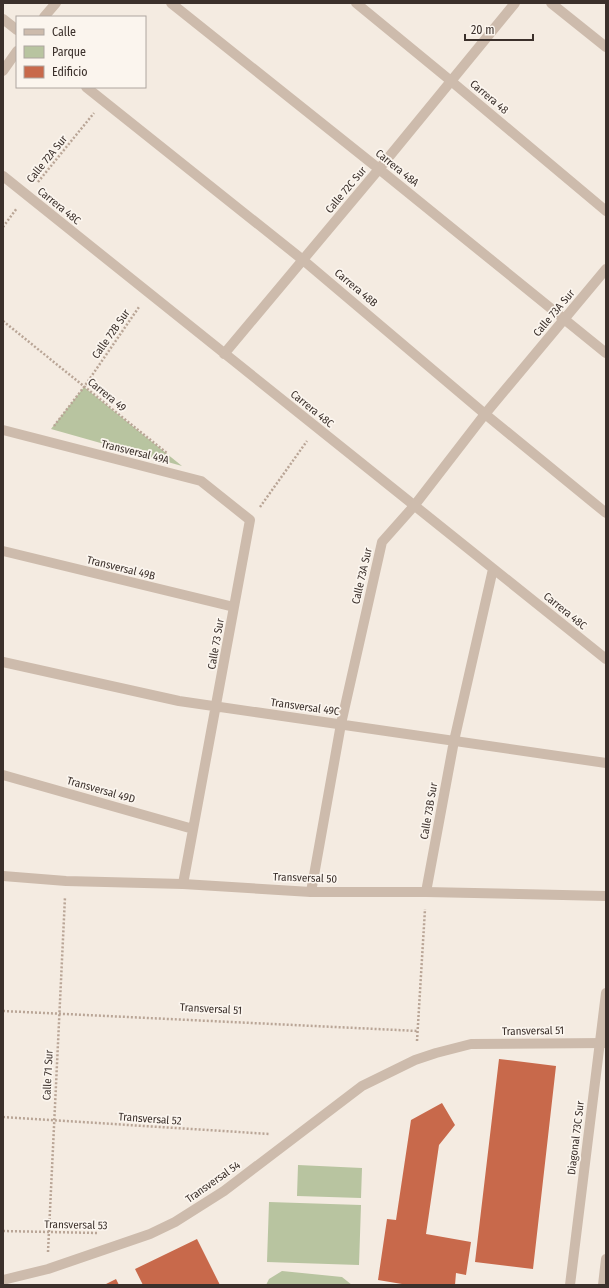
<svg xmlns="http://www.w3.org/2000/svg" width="609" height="1288" viewBox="0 0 609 1288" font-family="'Fira Sans Condensed',sans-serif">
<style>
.green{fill:#b8c4a0}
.building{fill:#c8694b}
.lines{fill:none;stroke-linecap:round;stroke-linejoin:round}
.path{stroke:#b9a596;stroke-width:2.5;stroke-dasharray:2 2;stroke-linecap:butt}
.minor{stroke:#cdbbac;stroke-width:10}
.tertiary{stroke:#cdbbac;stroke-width:10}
.labels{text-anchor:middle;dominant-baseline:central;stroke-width:3.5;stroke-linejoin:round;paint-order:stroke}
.street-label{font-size:11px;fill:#3b302b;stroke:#fbf5ee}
</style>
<rect width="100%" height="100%" fill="#f4ebe1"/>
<!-- green -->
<path class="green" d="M 84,387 L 182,466 L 51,429 Z
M 298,1165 L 362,1168 L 361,1198 L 297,1196 Z
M 269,1202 L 361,1205 L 359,1265 L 267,1262 Z
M 282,1271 L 342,1277 L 352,1285 L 266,1285 L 269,1279 Z"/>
<!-- building -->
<path class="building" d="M 499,1059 L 556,1066 L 533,1269 L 475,1262 Z
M 442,1103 L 455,1125 L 439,1145 L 426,1234 L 471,1242 L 466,1275 L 456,1273 L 455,1285 L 408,1285 L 378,1280 L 387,1219 L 396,1220 L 411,1120 Z
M 197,1239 L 220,1285 L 143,1285 L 135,1269 Z
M 116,1279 L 119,1285 L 104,1285 Z"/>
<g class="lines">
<!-- path -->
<path class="path" d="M 38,182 L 94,113
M 3,227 L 17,208
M 3,321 L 168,454
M 54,426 L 84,387 L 139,307
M 260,507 L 307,441
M 3,1011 L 418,1031
M 417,1041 L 425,909
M 3,1117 L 270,1134
M 3,1231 L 97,1233
M 48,1252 L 65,897"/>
<!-- minor -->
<path class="minor" d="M 171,3 L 379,169 L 606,353
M 356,3 L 451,81 L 606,211
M 44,17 L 56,3
M 3,19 L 17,30
M 3,71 L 17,51
M 86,87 L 303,260 L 485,414 L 606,513
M 3,176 L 606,659
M 224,354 L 379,169 L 515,3
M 3,430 L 201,481 L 250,520 L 183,884
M 3,551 L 234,607
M 3,662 L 179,701 L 606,763
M 3,775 L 193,829
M 311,892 L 341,724 L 382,542 L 414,506 L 485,414 L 606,269
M 426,892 L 454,741 L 493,569
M 3,1280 L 48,1269 L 150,1234 L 175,1222 L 224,1191 L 362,1086 L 415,1060 L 436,1053 L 471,1044 L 606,1043"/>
<!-- tertiary -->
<path class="tertiary" d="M 551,3 L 606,47
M 3,876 L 66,881 L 183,884 L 311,892 L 426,892 L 606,896
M 570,1285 L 606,993
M 603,1285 L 606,1259"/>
</g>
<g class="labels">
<!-- street labels -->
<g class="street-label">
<text transform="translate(489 97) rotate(40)">Carrera 48</text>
<text transform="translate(47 159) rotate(-51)">Calle 72A Sur</text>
<text transform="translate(397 168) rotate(39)">Carrera 48A</text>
<text transform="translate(346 190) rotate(-50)">Calle 72C Sur</text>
<text transform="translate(59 206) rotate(39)">Carrera 48C</text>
<text transform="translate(356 288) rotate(40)">Carrera 48B</text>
<text transform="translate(554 313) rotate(-50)">Calle 73A Sur</text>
<text transform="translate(111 334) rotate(-55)">Calle 72B Sur</text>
<text transform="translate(107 395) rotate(39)">Carrera 49</text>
<text transform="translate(312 409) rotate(39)">Carrera 48C</text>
<text transform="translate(135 452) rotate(14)">Transversal 49A</text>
<text transform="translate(121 568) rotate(14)">Transversal 49B</text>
<text transform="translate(362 576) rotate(-77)">Calle 73A Sur</text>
<text transform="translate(565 611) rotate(39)">Carrera 48C</text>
<text transform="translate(216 644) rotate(-80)">Calle 73 Sur</text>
<text transform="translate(305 707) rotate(8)">Transversal 49C</text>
<text transform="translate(101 790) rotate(16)">Transversal 49D</text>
<text transform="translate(429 811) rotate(-80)">Calle 73B Sur</text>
<text transform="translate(305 878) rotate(2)">Transversal 50</text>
<text transform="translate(211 1009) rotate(3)">Transversal 51</text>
<text transform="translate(533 1031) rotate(-1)">Transversal 51</text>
<text transform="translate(48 1075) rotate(-87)">Calle 71 Sur</text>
<text transform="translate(150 1119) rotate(4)">Transversal 52</text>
<text transform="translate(576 1138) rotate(-83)">Diagonal 73C Sur</text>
<text transform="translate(213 1182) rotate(-35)">Transversal 54</text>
<text transform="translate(76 1225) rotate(1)">Transversal 53</text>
</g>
</g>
<!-- border -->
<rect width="609" height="1288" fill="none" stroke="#3b302b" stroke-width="8"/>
<!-- legend -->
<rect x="16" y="16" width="130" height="72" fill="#fbf5ee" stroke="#aea6a0"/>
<rect x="24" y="29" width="20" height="6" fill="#cdbbac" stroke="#aea6a0"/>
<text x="52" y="36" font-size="12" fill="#3b302b">Calle</text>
<rect x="24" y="46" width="20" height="12" fill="#b8c4a0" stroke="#aea6a0"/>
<text x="52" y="56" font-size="12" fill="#3b302b">Parque</text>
<rect x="24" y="66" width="20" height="12" fill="#c8694b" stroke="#aea6a0"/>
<text x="52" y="76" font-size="12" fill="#3b302b">Edificio</text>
<!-- scale -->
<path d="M465 34v6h68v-6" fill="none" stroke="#3b302b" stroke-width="2"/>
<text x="471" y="34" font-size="12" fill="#3b302b" stroke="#fbf5ee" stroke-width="3" paint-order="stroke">20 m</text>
</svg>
